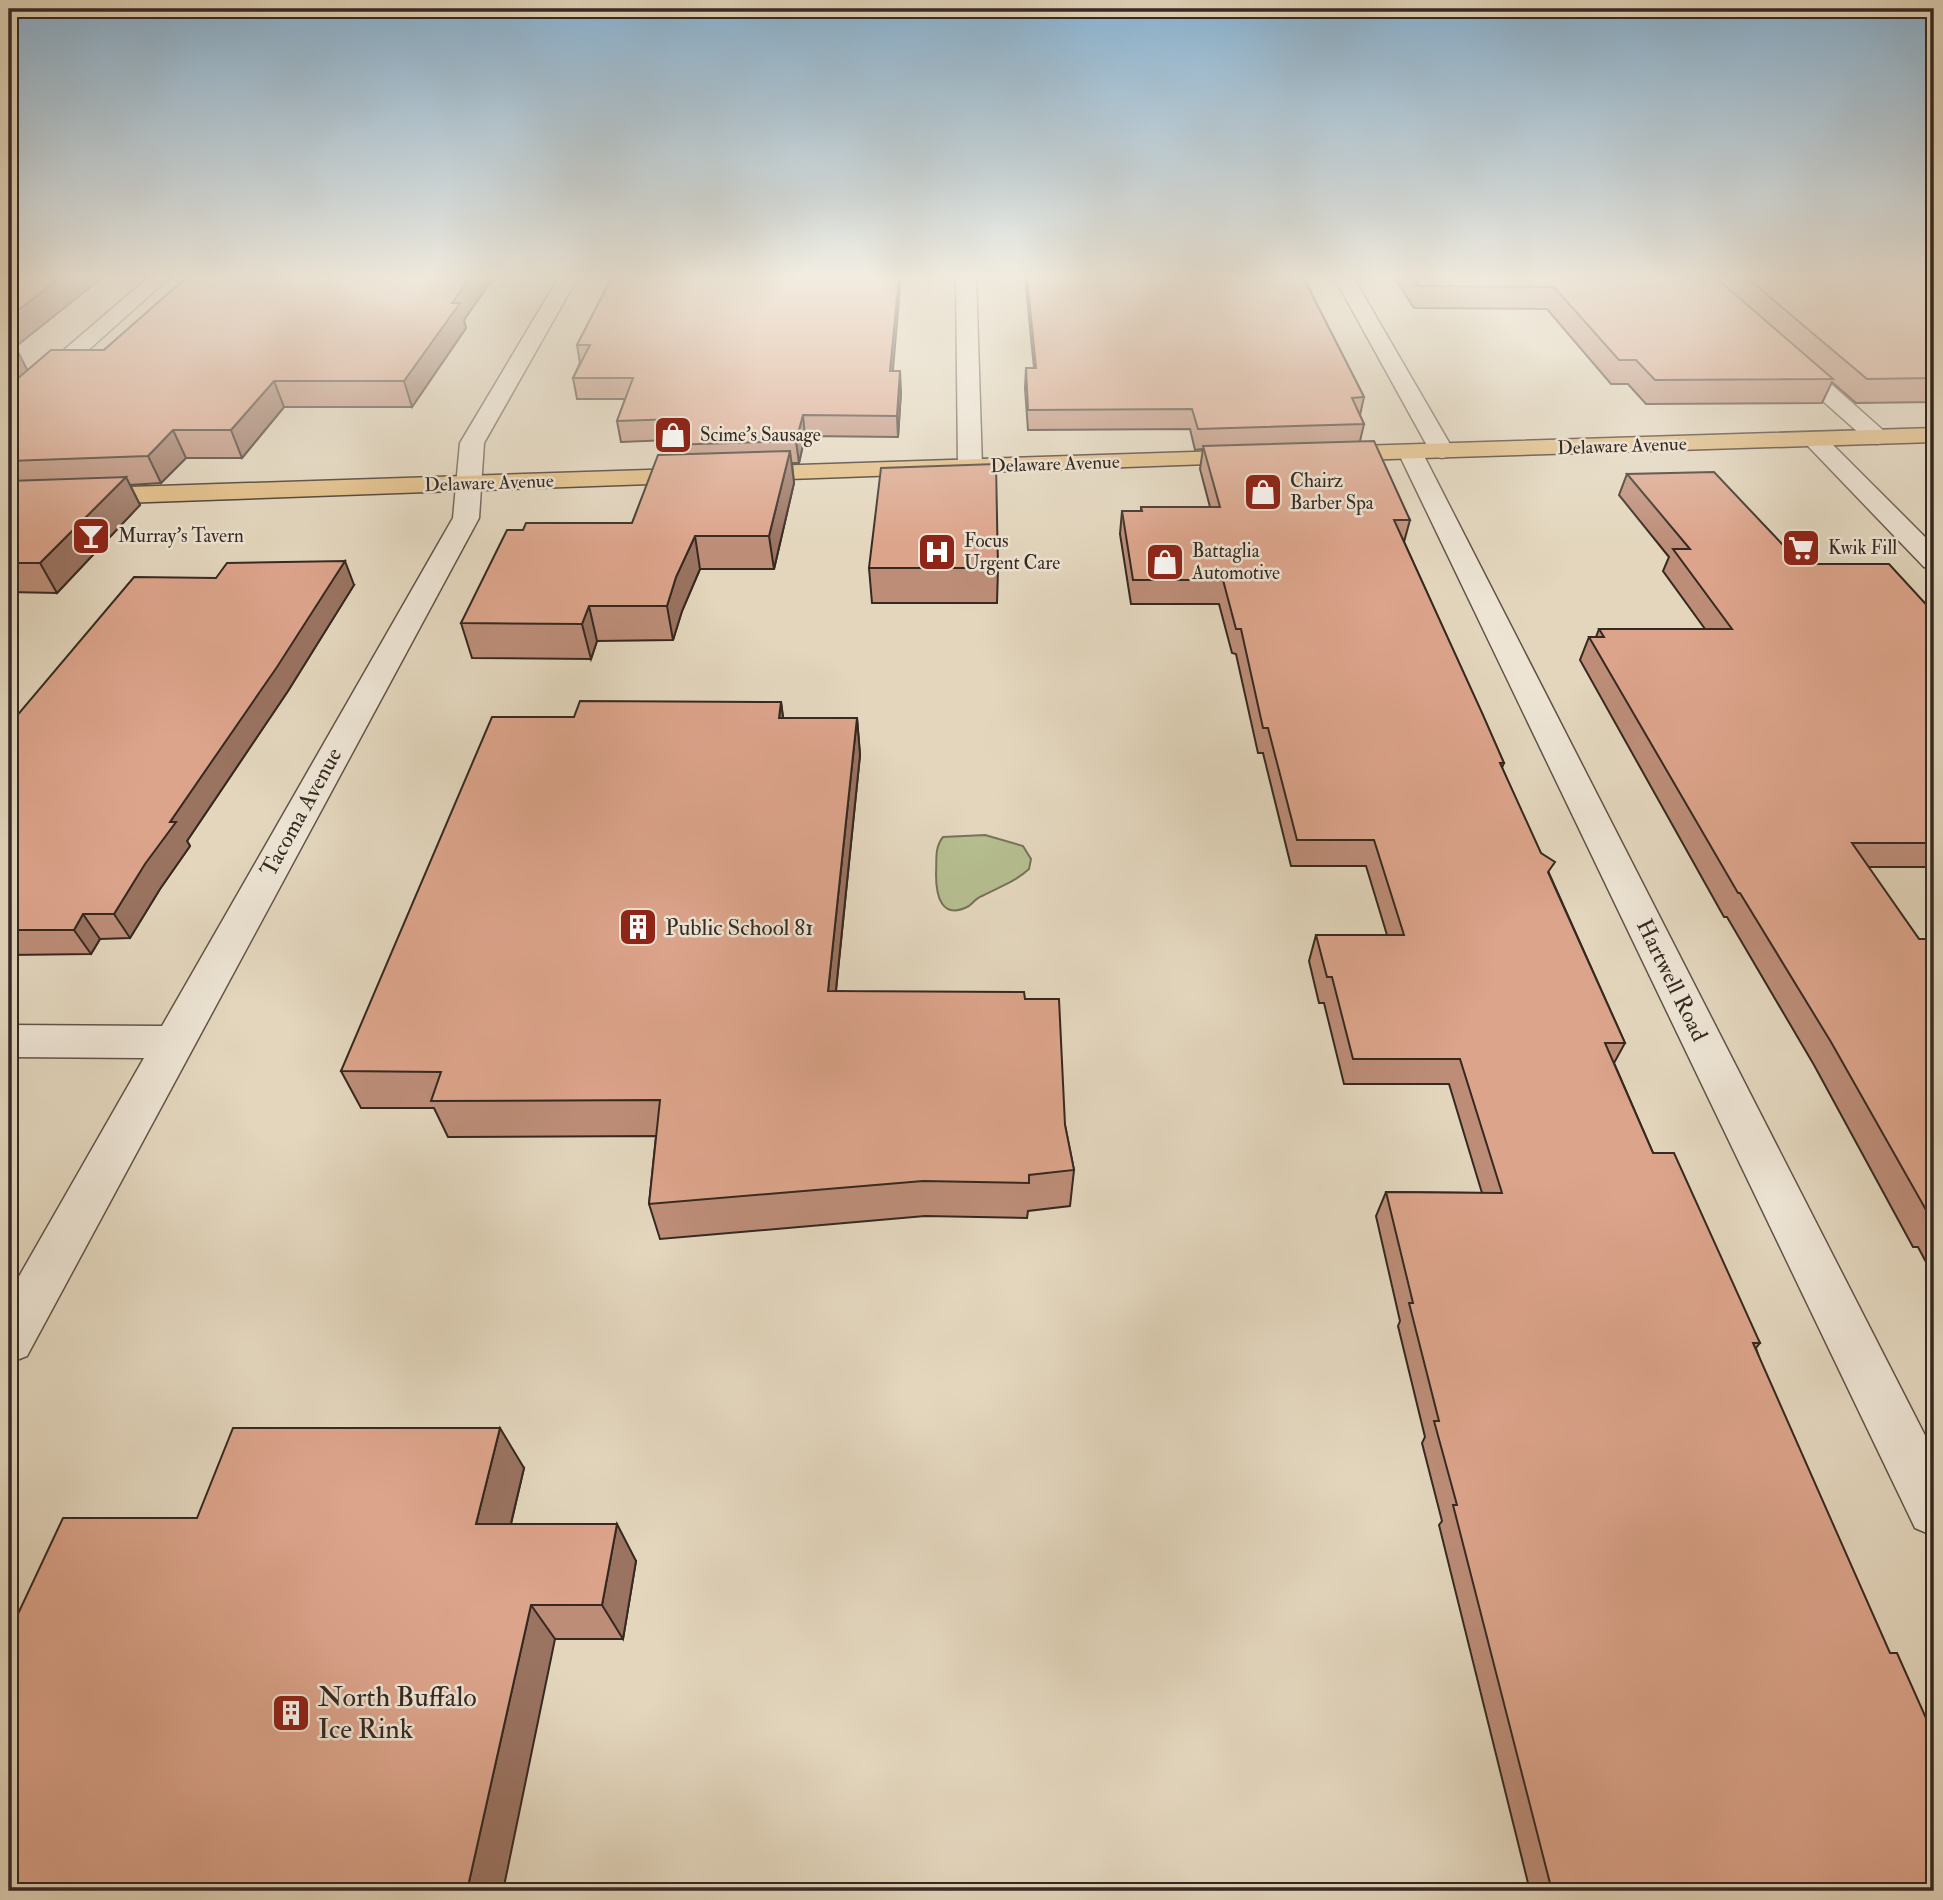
<svg xmlns="http://www.w3.org/2000/svg" width="1943" height="1900" viewBox="0 0 1943 1900" font-family="'IM FELL Double Pica',serif">
<style>
.green{fill:#b5bd8f;stroke:#767358;stroke-width:2}
.lines{fill:none;stroke-linecap:round;stroke-linejoin:round}
.minor-casing{stroke:#615448;stroke-width:3}
.major-casing{stroke:#362921;stroke-width:3}
.minor{fill:#ede4d4;fill-rule:evenodd}
.major{fill:#e2bb7e;fill-rule:evenodd}
.wall{fill:#bd8d78;stroke:#362921;stroke-width:2}
.shaded-wall{fill:#9a7361;stroke:#362921;stroke-width:2}
.building{fill:#dca48b;stroke:#362921;stroke-width:2}
.labels{text-anchor:middle;dominant-baseline:central;stroke-width:5;stroke-linejoin:round;paint-order:stroke}
.far-poi-label{font-size:19px;fill:#362921;stroke:#ede4d4;text-anchor:start}
.far-street-label{font-size:19px;fill:#362921;stroke:#ede4d4}
.street-label{font-size:23px;fill:#362921;stroke:#ede4d4}
.poi-label{font-size:23px;fill:#362921;stroke:#ede4d4;text-anchor:start}
.near-poi-label{font-size:28px;fill:#362921;stroke:#ede4d4;text-anchor:start}
</style>
<rect width="100%" height="100%" fill="#e3d6bd"/>
<filter id="stains"><feTurbulence type="fractalNoise" baseFrequency=".00286" numOctaves="4"/><feColorMatrix values="0 0 0 0 .2 0 0 0 0 .09 0 0 0 0 .02 0 0 0 .5 -.17"/></filter>
<radialGradient id="worn" r=".72"><stop offset=".6" stop-color="#630" stop-opacity="0"/><stop offset="1" stop-color="#630" stop-opacity=".3"/></radialGradient>
<!-- green -->
<path class="green" d="M 985,835 L 1023,846 L 1031,859 L 1029,869 C 1015,882 999,887 982,896 C 976,898 973,903 969,906 C 941,921 936,895 936,874 C 937,861 934,848 943,837 Z"/>
<g class="lines">
<defs>
<path id="minor" d="M 149,277 L 170,277 L 17,414 L 9,416 L 9,397 Z
M 559,277 L 578,277 L 484,443 L 479,518 L 27,1356 L 9,1363 L 9,1294 L 144,1058 L 9,1057 L 9,1025 L 162,1026 L 453,518 L 460,443 Z
M 956,277 L 976,277 L 982,467 L 979,472 L 970,474 L 961,472 L 958,467 Z
M 1334,277 L 1353,277 L 1454,451 L 1451,456 L 1442,458 L 1433,456 L 1430,451 Z
M 1787,350 L 1795,352 L 1885,432 L 1889,437 L 1885,442 L 1877,444 L 1869,442 L 1779,362 L 1776,357 L 1779,352 Z
M 1814,432 L 1822,434 L 1934,546 L 1934,569 L 1924,567 L 1806,444 L 1802,439 L 1806,434 Z
M 1410,445 L 1419,447 L 1422,452 L 1934,1453 L 1934,1536 L 1915,1528 L 1398,452 L 1401,447 Z"/>
<path id="major" d="M 1934,428 L 1934,442 L 1326,461 L 1317,459 L 1314,454 L 1317,449 L 1326,447 Z
M 1255,450 L 1264,452 L 1267,457 L 1264,462 L 9,507 L 9,491 Z"/>
</defs>
<!-- minor casing -->
<use href="#minor" class="minor-casing"/>
<!-- major casing -->
<use href="#major" class="major-casing"/>
<!-- minor -->
<use href="#minor" class="minor"/>
<!-- major -->
<use href="#major" class="major"/>
</g>
<!-- wall -->
<path class="wall" d="M 9,277 L 12,350 L 27,370 L 104,350 L 187,277 L 494,277 L 464,320 L 466,328 L 412,407 L 284,407 L 242,458 L 186,458 L 161,483 L 130,485 L 140,505 L 57,593 L 9,592 Z
M 612,277 L 893,371 L 901,392 L 898,437 L 805,436 L 799,463 L 792,463 L 794,483 L 774,569 L 700,569 L 682,611 L 673,640 L 597,641 L 591,659 L 472,658 L 461,623 L 523,530 L 632,523 L 669,455 L 667,445 L 669,440 L 621,442 L 617,421 L 625,399 L 577,399 L 573,378 L 580,363 L 577,345 Z
M 1025,277 L 1303,277 L 1364,397 L 1360,415 L 1364,424 L 1360,441 L 1410,520 L 1404,542 L 1504,763 L 1502,768 L 1625,1043 L 1614,1063 L 1653,1153 L 1760,1343 L 1756,1348 L 1934,1891 L 1530,1891 L 1439,1525 L 1442,1521 L 1422,1443 L 1425,1437 L 1398,1326 L 1400,1321 L 1376,1216 L 1386,1192 L 1482,1193 L 1449,1084 L 1344,1084 L 1324,1003 L 1319,1003 L 1309,961 L 1316,935 L 1387,935 L 1366,866 L 1291,866 L 1263,753 L 1258,753 L 1236,654 L 1232,653 L 1219,604 L 1131,604 L 1120,534 L 1122,511 L 1141,511 L 1141,507 L 1210,507 L 1200,469 L 1203,449 L 1195,450 L 1190,429 L 1028,430 L 1025,388 L 1026,368 L 1034,368 Z
M 1394,277 L 1715,277 L 1720,281 L 1717,277 L 1925,277 L 1934,284 L 1934,402 L 1856,403 L 1832,382 L 1822,403 L 1646,404 L 1628,384 L 1611,384 L 1547,309 L 1414,308 Z
M 1627,474 L 1801,564 L 1934,613 L 1934,867 L 1868,867 L 1919,939 L 1934,951 L 1934,1277 L 1918,1247 L 1913,1247 L 1814,1065 L 1727,917 L 1724,917 L 1580,660 L 1589,637 L 1596,637 L 1599,629 L 1705,629 L 1663,571 L 1669,557 L 1619,495 Z
M 869,568 L 998,568 L 997,603 L 872,603 Z
M 216,578 L 354,585 L 288,691 L 187,841 L 190,846 L 160,889 L 130,938 L 100,939 L 91,954 L 9,955 L 9,725 Z
M 781,702 L 783,718 L 857,718 L 860,755 L 836,991 L 1025,999 L 1065,1125 L 1074,1170 L 1070,1206 L 1028,1211 L 1027,1218 L 925,1216 L 660,1239 L 649,1204 L 656,1136 L 448,1137 L 434,1108 L 361,1108 L 341,1071 L 574,717 Z
M 524,1468 L 511,1524 L 636,1561 L 623,1639 L 555,1639 L 197,1518 Z"/>
<!-- shaded-wall -->
<path class="shaded-wall" d="M 61,277 L 103,277 L 9,352 L 9,317 Z
M 471,277 L 494,277 L 464,320 L 466,328 L 412,407 L 404,381 L 452,303 Z
M 899,277 L 901,277 L 891,392 L 890,371 Z
M 17,350 L 30,375 L 9,394 L 9,356 Z
M 900,371 L 901,392 L 898,437 L 897,416 Z
M 274,381 L 284,407 L 242,458 L 231,430 Z
M 803,415 L 805,436 L 799,463 L 796,441 Z
M 173,430 L 186,458 L 161,483 L 148,456 Z
M 790,451 L 794,483 L 774,569 L 769,536 Z
M 126,477 L 140,505 L 57,593 L 40,563 Z
M 695,536 L 700,569 L 682,611 L 673,640 L 667,606 L 676,577 Z
M 345,561 L 354,585 L 288,691 L 187,841 L 190,846 L 160,889 L 130,938 L 114,914 L 170,822 Z
M 589,606 L 597,641 L 591,659 L 582,624 Z
M 781,702 L 786,739 L 779,718 Z
M 857,718 L 860,755 L 832,1028 L 828,991 Z
M 83,914 L 100,939 L 91,954 L 74,930 Z
M 500,1428 L 524,1468 L 502,1561 L 476,1524 Z
M 617,1524 L 636,1561 L 623,1639 L 602,1605 Z
M 531,1605 L 555,1639 L 503,1891 L 467,1891 Z"/>
<!-- building -->
<path class="building" d="M 9,277 L 61,277 L 9,317 Z
M 187,277 L 471,277 L 452,303 L 460,303 L 404,381 L 274,381 L 231,430 L 173,430 L 148,456 L 9,461 L 9,386 L 51,350 L 104,350 Z
M 612,277 L 899,277 L 890,371 L 900,371 L 897,416 L 803,415 L 796,441 L 667,445 L 677,419 L 617,421 L 633,378 L 573,378 L 590,345 L 577,345 Z
M 1027,277 L 1303,277 L 1364,397 L 1352,398 L 1364,424 L 1198,429 L 1192,409 L 1028,410 L 1026,368 L 1036,368 Z
M 1413,277 L 1715,277 L 1833,379 L 1655,380 L 1636,360 L 1619,360 L 1554,287 L 1419,286 Z
M 1746,277 L 1925,277 L 1934,284 L 1934,378 L 1867,379 Z
M 9,350 L 17,350 L 9,356 Z
M 1374,441 L 1410,520 L 1394,520 L 1483,715 L 1504,763 L 1500,763 L 1541,853 L 1555,862 L 1548,872 L 1625,1043 L 1605,1043 L 1653,1153 L 1674,1153 L 1760,1343 L 1753,1343 L 1890,1653 L 1897,1653 L 1934,1736 L 1934,1891 L 1552,1891 L 1453,1505 L 1457,1505 L 1434,1421 L 1439,1421 L 1409,1303 L 1413,1303 L 1386,1192 L 1502,1193 L 1460,1059 L 1353,1059 L 1332,977 L 1327,977 L 1316,935 L 1404,935 L 1374,840 L 1297,840 L 1268,728 L 1263,728 L 1241,629 L 1236,629 L 1223,580 L 1133,580 L 1122,511 L 1142,511 L 1141,507 L 1220,507 L 1203,446 Z
M 790,451 L 769,536 L 695,536 L 676,577 L 667,606 L 589,606 L 582,624 L 461,623 L 507,530 L 523,530 L 526,523 L 632,523 L 658,455 Z
M 996,464 L 998,568 L 869,568 L 881,468 Z
M 1714,472 L 1801,564 L 1889,564 L 1934,613 L 1934,843 L 1852,843 L 1919,939 L 1926,939 L 1934,951 L 1934,1224 L 1831,1042 L 1740,893 L 1738,893 L 1589,637 L 1604,637 L 1599,629 L 1732,629 L 1673,549 L 1690,549 L 1627,474 Z
M 126,477 L 40,563 L 9,563 L 9,481 Z
M 345,561 L 277,667 L 170,822 L 176,822 L 145,864 L 114,914 L 83,914 L 74,930 L 9,930 L 9,725 L 134,577 L 216,578 L 227,563 Z
M 580,701 L 781,702 L 779,718 L 857,718 L 828,991 L 1024,992 L 1025,999 L 1059,999 L 1065,1125 L 1074,1170 L 1029,1175 L 1029,1183 L 923,1181 L 649,1204 L 660,1100 L 431,1101 L 441,1072 L 341,1071 L 492,717 L 574,717 Z
M 233,1428 L 500,1428 L 476,1524 L 617,1524 L 602,1605 L 531,1605 L 467,1891 L 9,1891 L 9,1633 L 63,1518 L 197,1518 Z"/>
<!-- sky -->
<linearGradient id="sky" x2="0" y2="1"><stop stop-color="#89b5d6"/><stop offset="0.51" stop-color="#f2ede1"/><stop offset="1" stop-color="#f2ede1" stop-opacity="0"/></linearGradient>
<rect width="1943" height="543" fill="url(#sky)"/>
<!-- icons -->
<defs>
<symbol id="shop-square" viewBox="-11 -11 22 22"><rect x="-9" y="-9" width="18" height="18" rx="4" fill="#8f2418" stroke="#ede4d4"/><path d="M-5-2.5h2.3a2.7 3.5 0 0 1 5.4 0H5L5.5 6h-11ZM-1.5-2.5h3a1.5 2.3 0 0 0-3 0Z" fill="#fff"/></symbol>
<symbol id="bar-square" viewBox="-11 -11 22 22"><rect x="-9" y="-9" width="18" height="18" rx="4" fill="#8f2418" stroke="#ede4d4"/><path d="M-6-5H6L.8 .8V4.5H3.5V6h-7V4.5H-.8V.8Z" fill="#fff"/></symbol>
<symbol id="supermarket-square" viewBox="-11 -11 22 22"><rect x="-9" y="-9" width="18" height="18" rx="4" fill="#8f2418" stroke="#ede4d4"/><path d="M-6-5.5h2.5l.6 2H6L4.5 2H-2.5L-4.4-4H-6ZM-1.5 3.2a1.3 1.3 0 1 0 .1 0ZM3 3.2a1.3 1.3 0 1 0 .1 0Z" fill="#fff"/></symbol>
<symbol id="hospital-square" viewBox="-11 -11 22 22"><rect x="-9" y="-9" width="18" height="18" rx="4" fill="#8f2418" stroke="#ede4d4"/><path d="M-5-5h3v3.5h4V-5h3V5h-3V1.5h-4V5h-3Z" fill="#fff"/></symbol>
<symbol id="building-square" viewBox="-11 -11 22 22"><rect x="-9" y="-9" width="18" height="18" rx="4" fill="#8f2418" stroke="#ede4d4"/><path d="M-4-6H4V6H1V3H-1V6H-4ZM-2.5-4.3h1.7v1.8h-1.7ZM.8-4.3h1.7v1.8H.8ZM-2.5-1h1.7V.8h-1.7ZM.8-1h1.7V.8H.8Z" fill="#fff"/></symbol>
</defs>
<g fill-rule="evenodd">
<use href="#shop-square" x="651" y="413" width="44" height="44"/>
<use href="#shop-square" x="1241" y="470" width="44" height="44"/>
<use href="#bar-square" x="69" y="514" width="44" height="44"/>
<use href="#supermarket-square" x="1779" y="526" width="44" height="44"/>
<use href="#hospital-square" x="915" y="530" width="44" height="44"/>
<use href="#shop-square" x="1143" y="540" width="44" height="44"/>
<use href="#building-square" x="616" y="905" width="44" height="44"/>
<use href="#building-square" x="269" y="1691" width="44" height="44"/>
</g>
<g class="labels">
<!-- far-poi labels -->
<g class="far-poi-label">
<text x="700" y="435">Scime's Sausage</text>
<text x="1290" y="481">Chairz<tspan x="1290" dy="22">Barber Spa</tspan></text>
<text x="118" y="536">Murray's Tavern</text>
<text x="964" y="541">Focus<tspan x="964" dy="22">Urgent Care</tspan></text>
<text x="1828" y="548">Kwik Fill</text>
<text x="1192" y="551">Battaglia<tspan x="1192" dy="22">Automotive</tspan></text>
</g>
<!-- far-street labels -->
<g class="far-street-label">
<text transform="translate(1622 446) rotate(-2)">Delaware Avenue</text>
<text transform="translate(1055 464) rotate(-2)">Delaware Avenue</text>
<text transform="translate(489 483) rotate(-2)">Delaware Avenue</text>
</g>
<!-- street labels -->
<g class="street-label">
<text transform="translate(301 812) rotate(-61)">Tacoma Avenue</text>
<text transform="translate(1672 980) rotate(64)">Hartwell Road</text>
</g>
<!-- poi labels -->
<g class="poi-label">
<text x="665" y="927">Public School 81</text>
</g>
<!-- near-poi labels -->
<g class="near-poi-label">
<text x="318" y="1697">North Buffalo<tspan x="318" dy="32">Ice Rink</tspan></text>
</g>
</g>
<!-- margin -->
<rect width="1943" height="1900" fill="none" stroke="#e3d6bd" stroke-width="35"/>
<rect x="10" y="10" width="1922" height="1879" fill="none" stroke="#362921" stroke-width="3.5"/>
<rect x="18" y="18" width="1908" height="1865" fill="none" stroke="#362921" stroke-width="2"/>
<rect width="100%" height="100%" filter="url(#stains)"/>
<rect width="100%" height="100%" fill="url(#worn)"/>
</svg>
